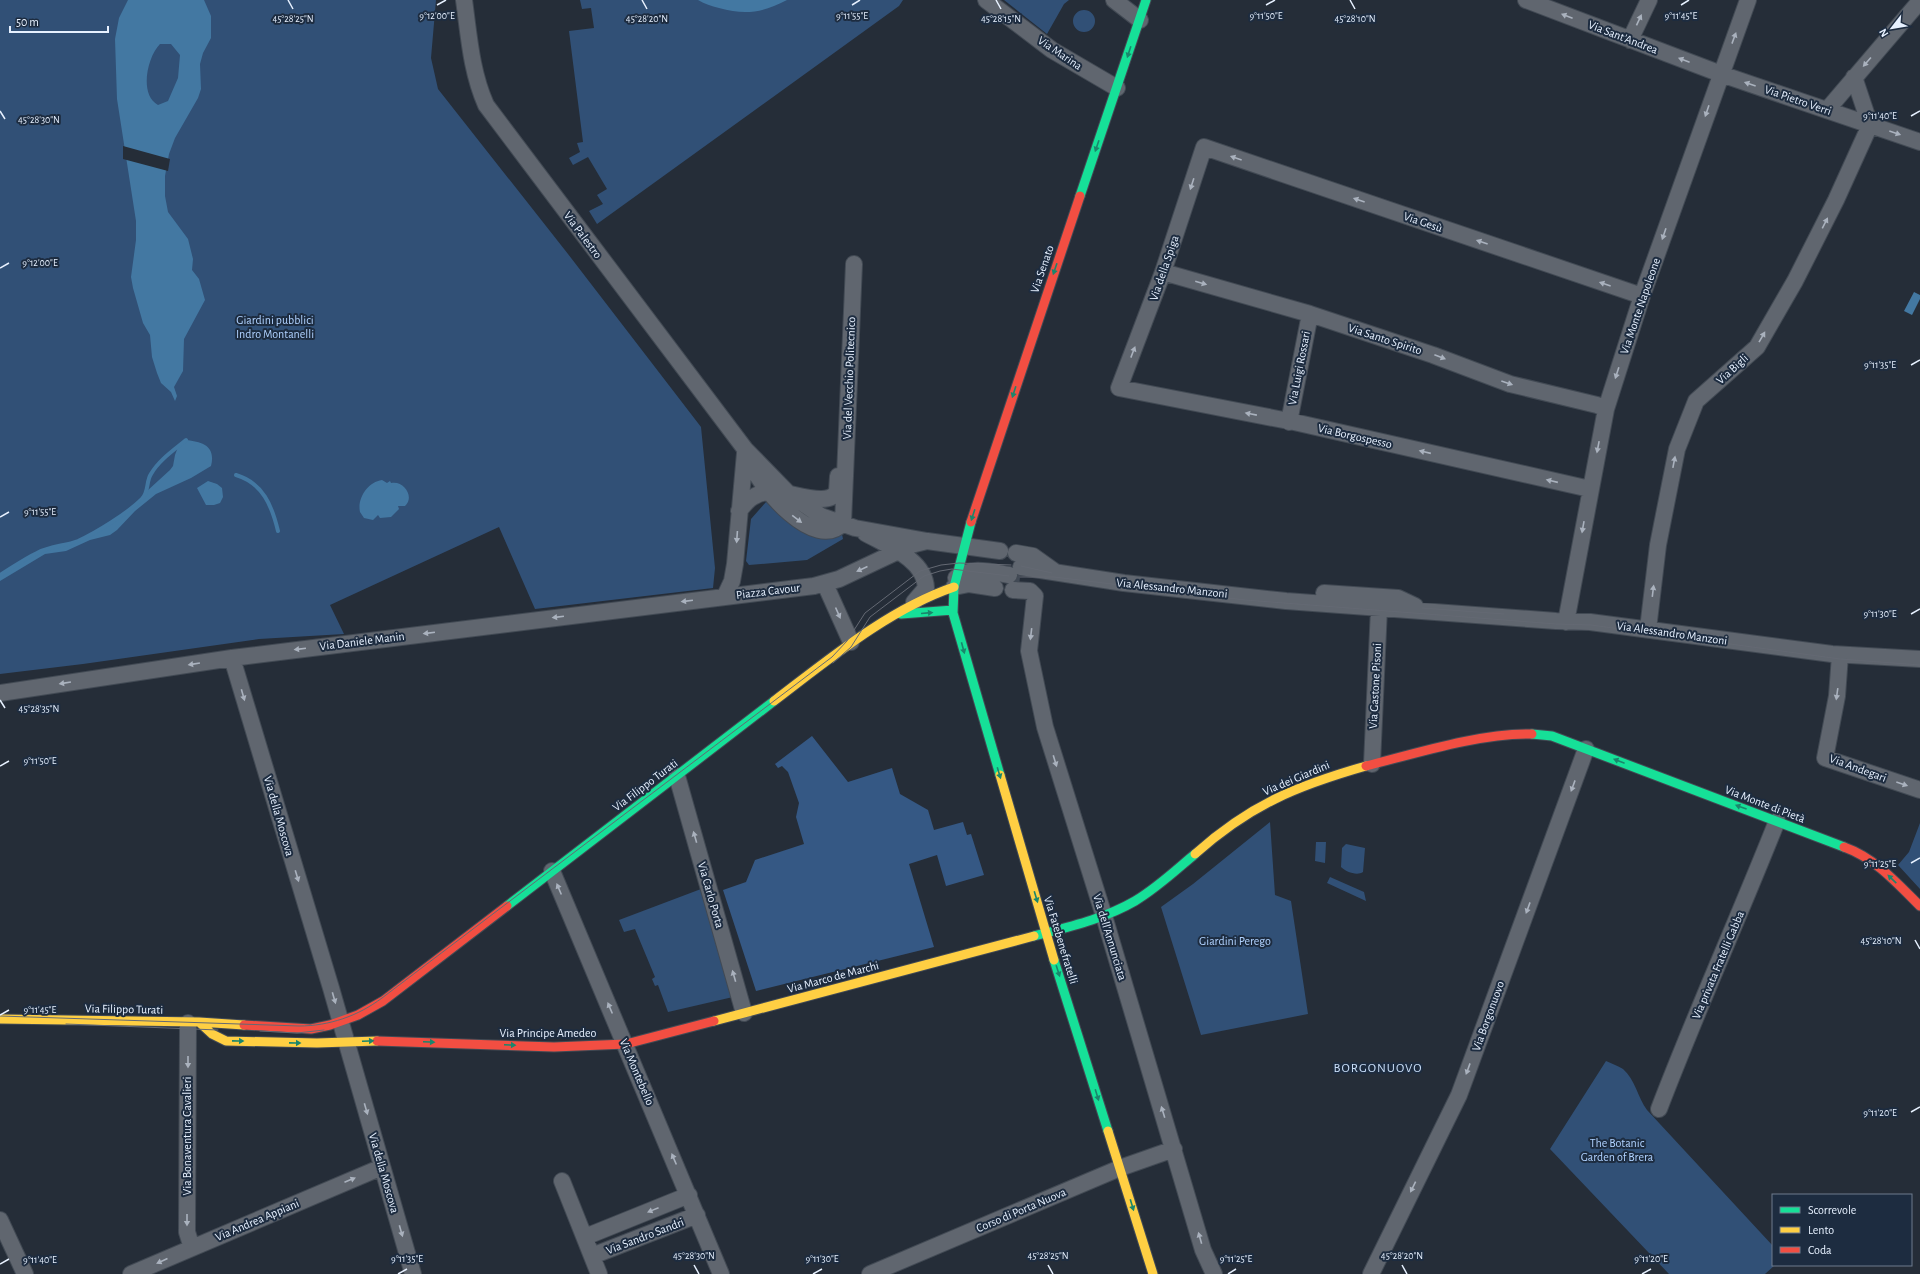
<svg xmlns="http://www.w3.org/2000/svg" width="1920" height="1274" viewBox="0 0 1920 1274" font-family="'Alegreya Sans',sans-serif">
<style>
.green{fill:#315076}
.forest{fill:#355884}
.water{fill:#4378a2;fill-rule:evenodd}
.pier{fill:#252d38}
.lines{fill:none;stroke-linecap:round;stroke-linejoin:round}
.stream{stroke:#4378a2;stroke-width:4}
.street-tunnel{stroke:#424a56;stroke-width:16;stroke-dasharray:16 8;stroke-linecap:butt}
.street-casing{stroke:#424a54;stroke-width:18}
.fast-casing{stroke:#424a54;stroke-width:11}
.slow-casing{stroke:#424a54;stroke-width:11}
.jam-casing{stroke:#424a54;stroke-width:11}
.street{stroke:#60666f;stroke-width:16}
.fast{stroke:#16e098;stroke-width:9}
.slow{stroke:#ffcf43;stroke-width:9}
.jam{stroke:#f24e42;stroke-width:9}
.tram{stroke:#646973;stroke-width:1}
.oneway{fill:#aab2be}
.oneway2{fill:#1a866c}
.ticks{fill:none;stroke:#e7f1ff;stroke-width:1.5}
.labels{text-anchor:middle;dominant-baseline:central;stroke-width:4;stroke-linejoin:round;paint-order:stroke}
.street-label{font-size:12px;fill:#e7f1ff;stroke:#1d2c40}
.park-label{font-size:12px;fill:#b0d2ff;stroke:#1d2c40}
.neighbourhood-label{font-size:13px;letter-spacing:1px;fill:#c9def8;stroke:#1d2c40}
.ticks-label{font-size:10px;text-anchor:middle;fill:#e7f1ff;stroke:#1d2c40;stroke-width:4;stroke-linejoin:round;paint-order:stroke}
</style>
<rect width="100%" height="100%" fill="#252d38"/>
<!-- green -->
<path class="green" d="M 0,0 L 436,0 L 431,58 L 438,89 L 568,254 L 701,427 L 715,568 L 713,588 L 535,609 L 499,527 L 330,605 L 344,634 L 259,639 L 83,664 L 0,674 Z
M 580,0 L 903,0 L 899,6 L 597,224 L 589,211 L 603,204 L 597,195 L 607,189 L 588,157 L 573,165 L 569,158 L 580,152 L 577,143 L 583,142 L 569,31 L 594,28 L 591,8 L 582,9 Z
M 1004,0 L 1069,0 L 1064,4 L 1047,34 Z
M1073 21a11 11 0 1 1 22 0a11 11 0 1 1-22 0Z
M 766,502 L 842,534 L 843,539 L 807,560 L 749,565 L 746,561 L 751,519 Z
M 1270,822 L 1275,895 L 1291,901 L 1308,1014 L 1201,1035 L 1161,907 L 1193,884 Z
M 1920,823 L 1920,889 L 1898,865 L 1909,852 Z
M 1316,842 L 1326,842 L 1325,863 L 1315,861 Z
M 1346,844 L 1365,848 L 1363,872 C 1357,876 1346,872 1341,867 L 1342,848 Z
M 1330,877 L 1364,892 L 1366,901 L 1327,883 Z
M 701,889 L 733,997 L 668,1012 L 658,985 L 655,986 L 652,979 L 655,977 L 635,929 L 624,932 L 619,920 Z
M 1606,1061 C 1611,1063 1618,1066 1623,1069 C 1635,1079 1638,1098 1647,1110 L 1773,1246 L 1773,1265 L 1775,1265 L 1765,1274 L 1669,1274 L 1550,1149 Z"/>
<!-- forest -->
<path class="forest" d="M 812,736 L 848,782 L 892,768 L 900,794 L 928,810 L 934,830 L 963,822 L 967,835 L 971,834 L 984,875 L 946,886 L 937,855 L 909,864 L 934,947 L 756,991 L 723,890 L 746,882 L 755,860 L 804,844 L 796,817 L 799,803 L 788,772 L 782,766 L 778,768 L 775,764 Z"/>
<!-- water -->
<path class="water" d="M 128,0 L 204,0 L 211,16 L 211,38 L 203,53 L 200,64 L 201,89 L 198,98 L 175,138 L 169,154 L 165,176 L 165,196 L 168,212 L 188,239 L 193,259 L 192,270 L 199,279 L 205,300 L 184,339 L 183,371 L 174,387 L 177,396 L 175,401 L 171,392 L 161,383 L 157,373 L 152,357 L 150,335 L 143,323 L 133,288 L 131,277 L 136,240 L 136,221 L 117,99 L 115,39 L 119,18 ZM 160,44 L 171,44 L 180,55 L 178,78 L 168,101 L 158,105 C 139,95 147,57 160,44 Z
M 698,0 L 787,0 C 762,13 745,15 719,8 C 711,6 705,4 698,0 Z
M 1914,292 L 1920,295 L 1920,299 L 1912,315 L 1904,311 Z
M 186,440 C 203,442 216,446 211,466 L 191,478 L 156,494 L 135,511 L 117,530 L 110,535 L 90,540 L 66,551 L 45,554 L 0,581 L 0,575 L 36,553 L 50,547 L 76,541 L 94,533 L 130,508 L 143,498 L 147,491 L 170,470 L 173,466 L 175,455 L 178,447 Z
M 382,480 L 387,483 L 390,481 L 391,483 C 404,480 415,497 405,506 L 398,506 L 399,509 L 391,517 L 380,518 L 378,515 L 373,520 L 364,518 L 360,512 C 357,498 368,482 382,480 Z
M 208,481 L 217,484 L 222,488 L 223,497 L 220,503 L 214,505 L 206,505 L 197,488 Z"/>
<!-- pier -->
<path class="pier" d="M 123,146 L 170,159 L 168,171 L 123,159 Z"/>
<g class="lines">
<!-- stream -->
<path class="stream" d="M 236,475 C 263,483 272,506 278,531
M 0,575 C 12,568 24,559 37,553 C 50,546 65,546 78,541 C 96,533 128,513 142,499 C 149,492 146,481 151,474 C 159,460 174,450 186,440"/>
<!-- street-tunnel -->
<path class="street-tunnel" d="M 1009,575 L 1020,576"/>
<defs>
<path id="street" d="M 464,0 C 469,36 471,71 486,105 L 745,449 L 788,493 L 821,516 L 855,528 L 927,541 L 1000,551
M 986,0 L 1052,50 L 1117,88
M 1114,0 L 1140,20
M 1526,0 L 1721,74 L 1920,142
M 1630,40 L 1649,0
M 1854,77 L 1870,125
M 1827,110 L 1920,1
M 1163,272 L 1310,314 L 1433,355 L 1510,384 L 1597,405 L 1606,409
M 1289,422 L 1310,314
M 751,464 C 761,488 815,553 843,523 L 854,264
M 1590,489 L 1294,422 L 1119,388 L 1163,272 L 1204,147 L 1642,296
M 739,511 C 744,505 748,499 755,496 C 762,492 771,491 779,492 C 793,493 830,508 837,491 L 838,476
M 865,533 C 886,545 925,559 926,588 L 914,602
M 1016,553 L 1033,556 L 1054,571
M 1021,567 L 1124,583 L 1286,601 L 1556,621 L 1590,622 L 1832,654 L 1920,659
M 956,578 C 972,566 990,572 1009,575
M 825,584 L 851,642
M 954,587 L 969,584 L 995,588
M 1013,590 L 1030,591 L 1035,596 L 1029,651 L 1045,727 L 1104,916 L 1203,1250 L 1214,1274
M 1324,593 L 1398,598 L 1415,606
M 725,596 L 732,581 L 735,564 L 745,453
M 1566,622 L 1606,409 L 1642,296 L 1748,0
M 1648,629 L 1658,545 L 1677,449 L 1696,401 L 1757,347 L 1795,281 L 1836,200 L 1870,125
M 1840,655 L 1837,696 L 1825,758 L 1920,790
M 232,658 L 331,988 L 413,1274
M 0,693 L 232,658 L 814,586 L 839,579 L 911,545 L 927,541
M 1372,764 L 1379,608
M 677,776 L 744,1013
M 552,871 L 721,1274
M 188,1023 L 187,1232 L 192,1248
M 1659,1109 C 1696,1012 1739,917 1777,821
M 562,1181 L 599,1274
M 0,1220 L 25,1274
M 585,1237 L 689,1195
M 592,1256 L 697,1215
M 131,1274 L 382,1167
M 870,1274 L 1120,1168 L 1174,1149
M 1371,1274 L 1459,1095 L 1586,749"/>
<path id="fast" d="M 1080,196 L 1146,0
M 971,522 L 954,587 L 953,613 L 1000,775
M 901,614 L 953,610
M 1532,734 L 1552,736 L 1844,847
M 507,906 L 774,701
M 1034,936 C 1068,927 1104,919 1135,901 C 1157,888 1176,870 1195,854
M 1054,960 L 1108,1131"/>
<path id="slow" d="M 774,701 C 828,660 889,609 954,587
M 1000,775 L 1054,960
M 1195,854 C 1250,805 1296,786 1366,766
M 0,1019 L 199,1022 L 244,1025
M 714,1021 L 1034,936
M 199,1022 L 212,1034 L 226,1041 L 317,1043 L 377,1041
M 1108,1131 L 1153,1274"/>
<path id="jam" d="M 971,522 L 1080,196
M 1366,766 C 1417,753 1480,733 1532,734
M 1844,847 C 1875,858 1897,883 1920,906
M 244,1025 L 311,1029 L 330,1025 L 358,1015 L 383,1001 L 507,906
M 377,1041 L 554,1047 L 626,1044 L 714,1021"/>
</defs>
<!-- street casing -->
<use href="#street" class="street-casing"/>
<!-- fast casing -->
<use href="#fast" class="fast-casing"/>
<!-- slow casing -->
<use href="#slow" class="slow-casing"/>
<!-- jam casing -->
<use href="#jam" class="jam-casing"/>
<!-- street -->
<use href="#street" class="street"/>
<!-- fast -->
<use href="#fast" class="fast"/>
<!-- slow -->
<use href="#slow" class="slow"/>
<!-- jam -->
<use href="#jam" class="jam"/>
<!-- tram -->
<path class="tram" d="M 1021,566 L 1052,573
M 1020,577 L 1054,577 L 1245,600 L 1556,624 L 1591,625 L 1840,659 L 1920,665
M 1422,608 L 1504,614
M 833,663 L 851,647 L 870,617 L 924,576 L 940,571 L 952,569 L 1009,576
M 0,1016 L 299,1026 C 329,1026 358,1016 382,998 L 832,657 L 847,641 L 865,613 L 920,571 L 941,565 L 959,563 L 1011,565
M 66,1024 L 218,1030
M 260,1031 L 297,1033 L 324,1030"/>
</g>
<!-- one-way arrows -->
<defs><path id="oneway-solid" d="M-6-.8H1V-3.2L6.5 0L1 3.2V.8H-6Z"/></defs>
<g class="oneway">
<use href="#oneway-solid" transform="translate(1567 16) rotate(-159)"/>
<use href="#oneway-solid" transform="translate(1639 20) rotate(-65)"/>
<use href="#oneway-solid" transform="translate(1734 38) rotate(-70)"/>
<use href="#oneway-solid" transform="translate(1684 60) rotate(-159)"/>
<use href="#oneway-solid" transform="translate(1867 62) rotate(131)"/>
<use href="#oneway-solid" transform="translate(1750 84) rotate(-161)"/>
<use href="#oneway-solid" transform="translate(1707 111) rotate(109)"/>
<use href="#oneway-solid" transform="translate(1895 133) rotate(19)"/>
<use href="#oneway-solid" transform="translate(1236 158) rotate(-161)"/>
<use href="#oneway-solid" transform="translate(1192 184) rotate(108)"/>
<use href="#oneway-solid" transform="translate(1359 200) rotate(-161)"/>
<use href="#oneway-solid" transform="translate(1825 223) rotate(-63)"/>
<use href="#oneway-solid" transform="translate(1664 234) rotate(109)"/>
<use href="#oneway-solid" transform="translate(1482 242) rotate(-161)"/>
<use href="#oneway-solid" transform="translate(1201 283) rotate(16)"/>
<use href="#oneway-solid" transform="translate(1605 284) rotate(-161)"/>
<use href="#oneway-solid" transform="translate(1762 337) rotate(-60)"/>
<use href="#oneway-solid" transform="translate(1133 352) rotate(-69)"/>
<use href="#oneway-solid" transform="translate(1440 357) rotate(21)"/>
<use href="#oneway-solid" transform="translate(1617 373) rotate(108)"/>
<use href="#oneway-solid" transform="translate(1507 383) rotate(19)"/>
<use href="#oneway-solid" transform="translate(1251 414) rotate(-169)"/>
<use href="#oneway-solid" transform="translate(1598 447) rotate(101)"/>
<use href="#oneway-solid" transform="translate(1425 452) rotate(-167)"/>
<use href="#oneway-solid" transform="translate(1674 462) rotate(-79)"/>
<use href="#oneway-solid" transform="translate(1552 481) rotate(-167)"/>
<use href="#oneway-solid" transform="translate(797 519) rotate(37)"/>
<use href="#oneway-solid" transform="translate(1583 527) rotate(100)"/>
<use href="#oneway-solid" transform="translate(737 537) rotate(94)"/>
<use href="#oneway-solid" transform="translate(862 569) rotate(156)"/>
<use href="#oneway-solid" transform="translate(1653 591) rotate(-83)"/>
<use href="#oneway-solid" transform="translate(687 601) rotate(173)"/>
<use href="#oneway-solid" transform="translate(838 613) rotate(66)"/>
<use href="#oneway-solid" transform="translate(558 617) rotate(173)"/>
<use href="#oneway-solid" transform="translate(429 633) rotate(173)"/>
<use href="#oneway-solid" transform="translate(1031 634) rotate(97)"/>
<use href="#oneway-solid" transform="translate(300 649) rotate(173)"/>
<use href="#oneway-solid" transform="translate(194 664) rotate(171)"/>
<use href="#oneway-solid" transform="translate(65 683) rotate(171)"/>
<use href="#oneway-solid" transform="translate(1837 694) rotate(98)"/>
<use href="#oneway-solid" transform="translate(243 695) rotate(74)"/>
<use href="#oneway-solid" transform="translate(1055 761) rotate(73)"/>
<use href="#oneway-solid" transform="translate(1902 784) rotate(19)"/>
<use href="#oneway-solid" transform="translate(1573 786) rotate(110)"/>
<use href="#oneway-solid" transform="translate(695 837) rotate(-106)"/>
<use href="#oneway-solid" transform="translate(297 876) rotate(73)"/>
<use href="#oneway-solid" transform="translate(559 889) rotate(-113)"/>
<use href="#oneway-solid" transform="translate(1528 908) rotate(110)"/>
<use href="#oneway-solid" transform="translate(734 976) rotate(-106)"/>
<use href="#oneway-solid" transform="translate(334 998) rotate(74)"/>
<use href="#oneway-solid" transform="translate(610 1008) rotate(-113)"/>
<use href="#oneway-solid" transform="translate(188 1062) rotate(90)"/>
<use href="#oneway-solid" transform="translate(1468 1069) rotate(110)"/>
<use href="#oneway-solid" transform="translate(366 1109) rotate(74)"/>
<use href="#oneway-solid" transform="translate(1163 1112) rotate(-107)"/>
<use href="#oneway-solid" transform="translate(674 1159) rotate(-113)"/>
<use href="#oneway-solid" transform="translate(350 1180) rotate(-23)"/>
<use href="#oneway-solid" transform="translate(1413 1187) rotate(116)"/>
<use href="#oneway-solid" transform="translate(653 1210) rotate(158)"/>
<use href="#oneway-solid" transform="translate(187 1220) rotate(90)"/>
<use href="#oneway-solid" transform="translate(401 1231) rotate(74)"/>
<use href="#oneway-solid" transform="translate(1200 1238) rotate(-106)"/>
<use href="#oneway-solid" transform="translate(162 1261) rotate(156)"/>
</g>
<g class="oneway2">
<use href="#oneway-solid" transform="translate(1129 52) rotate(108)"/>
<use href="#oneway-solid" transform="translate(1097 146) rotate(109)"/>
<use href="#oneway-solid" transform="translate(1055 269) rotate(109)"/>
<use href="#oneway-solid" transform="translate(1014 392) rotate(108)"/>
<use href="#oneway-solid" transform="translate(973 515) rotate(108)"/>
<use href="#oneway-solid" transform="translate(927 613) rotate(-5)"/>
<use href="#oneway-solid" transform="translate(963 648) rotate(75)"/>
<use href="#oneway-solid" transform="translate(1619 761) rotate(-159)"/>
<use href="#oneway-solid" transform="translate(999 773) rotate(73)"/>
<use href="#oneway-solid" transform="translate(1741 807) rotate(-160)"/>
<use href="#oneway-solid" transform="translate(1892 879) rotate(-136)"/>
<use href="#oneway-solid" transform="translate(1036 897) rotate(73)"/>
<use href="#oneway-solid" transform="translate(1058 971) rotate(72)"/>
<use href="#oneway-solid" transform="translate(238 1041) rotate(1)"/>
<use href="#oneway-solid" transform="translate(368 1041) rotate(-2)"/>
<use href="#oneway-solid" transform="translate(429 1042) rotate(2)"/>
<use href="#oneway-solid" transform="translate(295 1043) rotate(1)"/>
<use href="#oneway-solid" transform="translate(510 1045) rotate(2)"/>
<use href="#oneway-solid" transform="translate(1097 1095) rotate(73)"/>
<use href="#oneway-solid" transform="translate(1132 1205) rotate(73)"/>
</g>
<!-- ticks -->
<path class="ticks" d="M 288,0 L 293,9M 642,0 L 647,9M 996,0 L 1001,9M 1350,0 L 1355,9M 437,5 L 446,0M 852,5 L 860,0M 1266,5 L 1275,0M 1681,5 L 1689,0M 0,111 L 5,119M 1911,116 L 1920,111M 0,268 L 9,263M 1911,365 L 1920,360M 0,517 L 9,512M 1911,614 L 1920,609M 0,700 L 5,708M 0,766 L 9,761M 1911,863 L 1920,858M 1915,940 L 1920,949M 0,1015 L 9,1010M 1911,1112 L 1920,1107M 0,1264 L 9,1259M 694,1265 L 699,1274M 1048,1265 L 1053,1274M 1402,1265 L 1407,1274M 398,1274 L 407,1269M 813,1274 L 822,1269M 1228,1274 L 1236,1269M 1642,1274 L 1651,1269"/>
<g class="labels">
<!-- street labels -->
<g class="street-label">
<text transform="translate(1623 37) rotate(21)">Via Sant'Andrea</text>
<text transform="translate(1060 53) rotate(34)">Via Marina</text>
<text transform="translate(1798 100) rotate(19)">Via Pietro Verri</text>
<text transform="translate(1423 222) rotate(19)">Via Gesù</text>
<text transform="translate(583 235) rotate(53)">Via Palestro</text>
<text transform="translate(1164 268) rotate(-71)">Via della Spiga</text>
<text transform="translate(1042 269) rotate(-71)">Via Senato</text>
<text transform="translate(1640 306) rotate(-71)">Via Monte Napoleone</text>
<text transform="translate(1385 339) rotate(18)">Via Santo Spirito</text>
<text transform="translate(1299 368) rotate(-79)">Via Luigi Rossari</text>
<text transform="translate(1732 369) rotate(-42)">Via Bigli</text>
<text transform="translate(849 378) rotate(-88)">Via del Vecchio Politecnico</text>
<text transform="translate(1355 436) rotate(13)">Via Borgospesso</text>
<text transform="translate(1172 588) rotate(6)">Via Alessandro Manzoni</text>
<text transform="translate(768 591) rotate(-7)">Piazza Cavour</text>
<text transform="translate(1672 633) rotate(8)">Via Alessandro Manzoni</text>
<text transform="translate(362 641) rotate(-7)">Via Daniele Manin</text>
<text transform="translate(1375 686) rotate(-87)">Via Gastone Pisoni</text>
<text transform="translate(1858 768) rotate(20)">Via Andegari</text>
<text transform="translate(1296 778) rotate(-23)">Via dei Giardini</text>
<text transform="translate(645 785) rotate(-37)">Via Filippo Turati</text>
<text transform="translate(1765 804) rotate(21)">Via Monte di Pietà</text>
<text transform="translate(279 816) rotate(74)">Via della Moscova</text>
<text transform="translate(711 895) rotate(74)">Via Carlo Porta</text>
<text transform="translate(1110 937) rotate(73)">Via dell'Annunciata</text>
<text transform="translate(1061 940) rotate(73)">Via Fatebenefratelli</text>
<text transform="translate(1718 965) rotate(-67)">Via privata Fratelli Gabba</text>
<text transform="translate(833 977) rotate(-15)">Via Marco de Marchi</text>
<text transform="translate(124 1009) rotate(1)">Via Filippo Turati</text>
<text transform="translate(1488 1016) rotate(-70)">Via Borgonuovo</text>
<text x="548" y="1033">Via Principe Amedeo</text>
<text transform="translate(637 1072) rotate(67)">Via Montebello</text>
<text transform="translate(187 1136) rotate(-90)">Via Bonaventura Cavalieri</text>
<text transform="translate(384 1173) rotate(74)">Via della Moscova</text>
<text transform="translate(1021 1210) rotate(-23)">Corso di Porta Nuova</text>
<text transform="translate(257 1220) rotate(-23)">Via Andrea Appiani</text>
<text transform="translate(645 1236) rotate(-21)">Via Sandro Sandri</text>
</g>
<!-- park labels -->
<g class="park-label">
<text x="275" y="320">Giardini pubblici<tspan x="275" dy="14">Indro Montanelli</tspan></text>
<text x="1235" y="941">Giardini Perego</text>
<text x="1617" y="1143">The Botanic<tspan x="1617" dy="14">Garden of Brera</tspan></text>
</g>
<!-- neighbourhood labels -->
<g class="neighbourhood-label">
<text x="1378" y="1068">BORGONUOVO</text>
</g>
</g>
<g class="ticks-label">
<text x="437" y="19">9°12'00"E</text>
<text x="852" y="19">9°11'55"E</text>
<text x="1266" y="19">9°11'50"E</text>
<text x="1681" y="19">9°11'45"E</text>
<text x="293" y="22">45°28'25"N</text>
<text x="647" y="22">45°28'20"N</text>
<text x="1001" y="22">45°28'15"N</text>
<text x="1355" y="22">45°28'10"N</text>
<text x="1880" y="119">9°11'40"E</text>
<text x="39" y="123">45°28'30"N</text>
<text x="40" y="266">9°12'00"E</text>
<text x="1880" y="368">9°11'35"E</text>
<text x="40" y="515">9°11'55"E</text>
<text x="1880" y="617">9°11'30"E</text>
<text x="39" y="712">45°28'35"N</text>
<text x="40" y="764">9°11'50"E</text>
<text x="1880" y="867">9°11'25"E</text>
<text x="1881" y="944">45°28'10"N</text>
<text x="40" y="1013">9°11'45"E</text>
<text x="1880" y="1116">9°11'20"E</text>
<text x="694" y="1259">45°28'30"N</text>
<text x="1048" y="1259">45°28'25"N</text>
<text x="1402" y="1259">45°28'20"N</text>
<text x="407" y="1262">9°11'35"E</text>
<text x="822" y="1262">9°11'30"E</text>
<text x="1236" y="1262">9°11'25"E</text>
<text x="1651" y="1262">9°11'20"E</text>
<text x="40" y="1263">9°11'40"E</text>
</g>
<!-- legend -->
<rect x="1772" y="1194" width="140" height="72" fill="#1d2c40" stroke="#6e7b8c"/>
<rect x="1780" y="1207" width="20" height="6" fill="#16e098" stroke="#6e7b8c"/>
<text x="1808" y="1214" font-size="12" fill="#e7f1ff">Scorrevole</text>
<rect x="1780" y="1227" width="20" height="6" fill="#ffcf43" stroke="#6e7b8c"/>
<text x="1808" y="1234" font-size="12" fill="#e7f1ff">Lento</text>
<rect x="1780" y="1247" width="20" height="6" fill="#f24e42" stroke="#6e7b8c"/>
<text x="1808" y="1254" font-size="12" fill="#e7f1ff">Coda</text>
<!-- north arrow -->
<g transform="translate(1892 28) rotate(239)" stroke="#1d2c40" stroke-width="3" paint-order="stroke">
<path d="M0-3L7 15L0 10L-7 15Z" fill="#e7f1ff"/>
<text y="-6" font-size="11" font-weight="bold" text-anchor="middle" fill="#e7f1ff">N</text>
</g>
<!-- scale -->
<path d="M10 26v6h98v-6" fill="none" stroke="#e7f1ff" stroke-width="2"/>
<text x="16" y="26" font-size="12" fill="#e7f1ff" stroke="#1d2c40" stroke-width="3" paint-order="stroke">50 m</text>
</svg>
